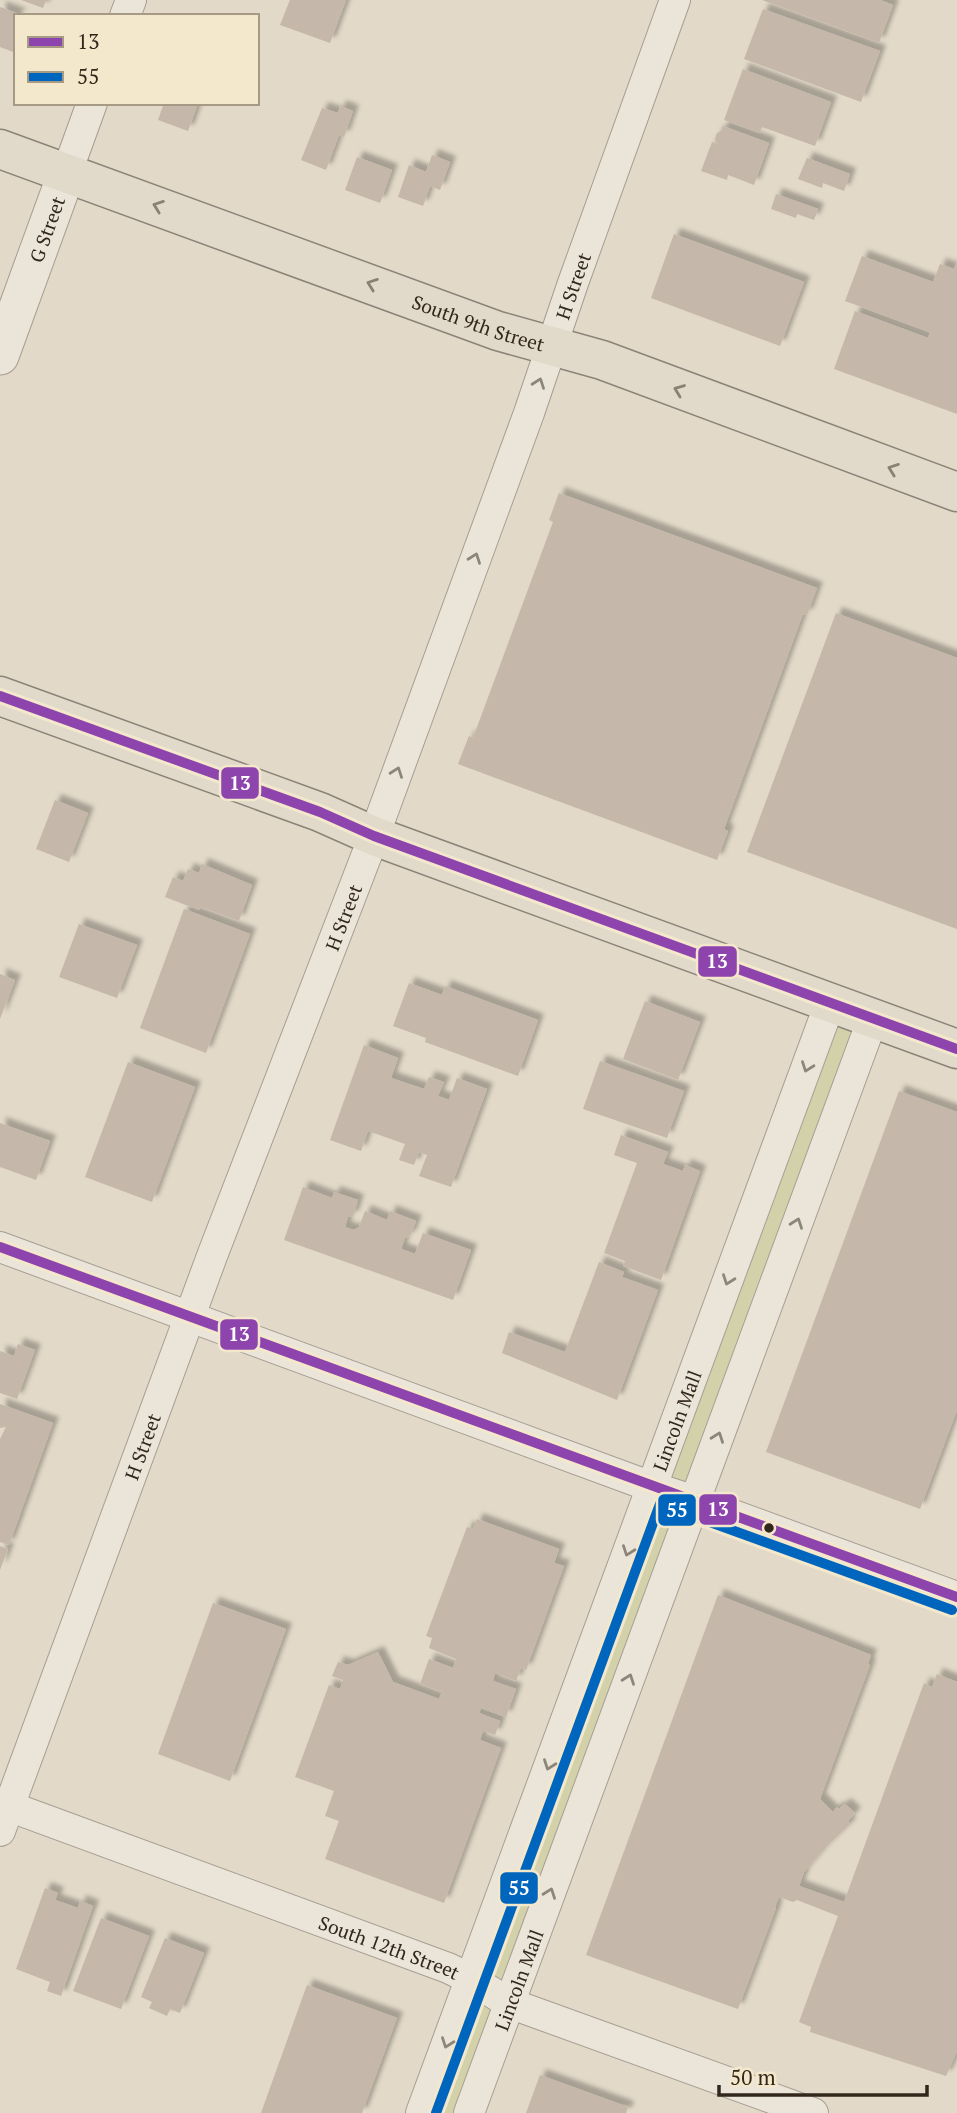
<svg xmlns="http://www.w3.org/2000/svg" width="957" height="2113" viewBox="0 0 957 2113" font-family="'PT Serif',serif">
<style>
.green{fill:#d2d1aa}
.building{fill:#c5b7a9;filter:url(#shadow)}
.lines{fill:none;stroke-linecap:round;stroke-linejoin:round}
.minor-casing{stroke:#a69e92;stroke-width:32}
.tertiary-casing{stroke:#a69e92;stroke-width:39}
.primary-casing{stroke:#8c8378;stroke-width:41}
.minor{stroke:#eae4d9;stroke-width:30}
.tertiary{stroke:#eae4d9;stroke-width:37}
.primary{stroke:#e1dacb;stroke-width:38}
.bus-1-casing{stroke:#f4e8cc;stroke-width:16}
.bus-2-casing{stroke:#f4e8cc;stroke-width:16}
.bus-1{stroke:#8e44ad;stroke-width:10}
.bus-2{stroke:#0065bd;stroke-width:10}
.oneway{stroke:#8a8073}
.oneway2{stroke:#8e857a}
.bus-dot{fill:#33261b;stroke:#f4e8cc;stroke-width:2.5}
.labels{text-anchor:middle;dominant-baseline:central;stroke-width:6;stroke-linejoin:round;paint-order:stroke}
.street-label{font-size:19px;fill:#33261b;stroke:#f4e8cc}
.line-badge{stroke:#f4e8cc;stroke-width:2.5}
.badge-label{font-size:19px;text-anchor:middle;font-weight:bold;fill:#fff}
</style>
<defs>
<filter id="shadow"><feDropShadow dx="6" dy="-6" stdDeviation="2" flood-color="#0004"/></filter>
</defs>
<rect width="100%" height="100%" fill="#e2d9c8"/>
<!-- green -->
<path class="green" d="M 830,1003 L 873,1018 L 469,2113 L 421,2113 Z"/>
<!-- building -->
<path class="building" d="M 21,0 L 46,0 L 43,8 Z
M 290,0 L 346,0 L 330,43 L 280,25 Z
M 762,0 L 880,0 L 893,5 L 879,43 Z
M 0,7 L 22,15 L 16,16 L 16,53 L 0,47 Z
M 763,9 L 880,51 L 861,102 L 744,59 Z
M 743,69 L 831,102 L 815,146 L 762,127 L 760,133 L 724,120 Z
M 164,103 L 198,103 L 188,131 L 158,120 Z
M 340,106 L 353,111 L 344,137 L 339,135 L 326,170 L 301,160 L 322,108 L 338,113 Z
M 723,126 L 769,143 L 754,185 L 728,175 L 727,180 L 701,171 L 712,142 L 717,144 L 715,139 L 717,133 L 721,131 Z
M 432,155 L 450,162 L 440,190 L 430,186 L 423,206 L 398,197 L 409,165 L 426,172 Z
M 357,157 L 392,170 L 380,203 L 345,190 Z
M 807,158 L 850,174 L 844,191 L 823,183 L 822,188 L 798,179 Z
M 776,194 L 818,209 L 814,220 L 797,214 L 796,218 L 771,209 Z
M 674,234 L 804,282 L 780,346 L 651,298 Z
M 862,256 L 933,282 L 940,264 L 954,269 L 957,261 L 957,414 L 834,369 L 855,311 L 928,338 L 930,332 L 845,301 Z
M 559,493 L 817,588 L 807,615 L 803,614 L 724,829 L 728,831 L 717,860 L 458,764 L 469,736 L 473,738 L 553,522 L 549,520 Z
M 836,613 L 957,658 L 957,929 L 747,852 Z
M 55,800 L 88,813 L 69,862 L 36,849 Z
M 202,864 L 252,885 L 239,921 L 200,907 L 199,910 L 165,897 L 173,877 L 183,881 L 188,869 L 199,873 Z
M 184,909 L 250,934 L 206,1053 L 140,1028 Z
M 79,924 L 137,945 L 117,998 L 59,977 Z
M 0,974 L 15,980 L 0,1019 Z
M 409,983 L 442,995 L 445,986 L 538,1020 L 518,1076 L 425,1042 L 426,1038 L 393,1026 Z
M 645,1001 L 700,1022 L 678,1080 L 623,1059 Z
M 364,1045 L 398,1058 L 391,1078 L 424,1089 L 429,1077 L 444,1082 L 438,1096 L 449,1100 L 457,1078 L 487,1089 L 451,1187 L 419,1176 L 427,1155 L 419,1152 L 414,1165 L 399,1160 L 405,1144 L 368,1131 L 361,1151 L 330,1140 Z
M 600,1061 L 684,1091 L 667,1138 L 583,1109 Z
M 128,1062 L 195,1087 L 152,1202 L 85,1177 Z
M 899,1091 L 957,1112 L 957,1410 L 920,1509 L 766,1452 Z
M 0,1123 L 50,1141 L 36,1180 L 0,1167 Z
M 621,1135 L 668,1152 L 663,1164 L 683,1171 L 685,1165 L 700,1171 L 661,1280 L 623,1266 L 625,1261 L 604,1253 L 637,1163 L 614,1155 Z
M 303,1187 L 332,1198 L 334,1192 L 358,1200 L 353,1216 L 348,1217 L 345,1227 L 354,1230 L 359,1227 L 365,1211 L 387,1220 L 390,1211 L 416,1221 L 410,1236 L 405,1238 L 401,1249 L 415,1254 L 423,1233 L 471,1250 L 453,1300 L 284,1240 Z
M 599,1262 L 624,1272 L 622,1277 L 658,1290 L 617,1400 L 502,1353 L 509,1332 L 565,1352 Z
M 18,1344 L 35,1350 L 17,1399 L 0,1393 L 0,1351 L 14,1356 Z
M 0,1404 L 53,1423 L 9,1545 L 0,1542 L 0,1439 L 6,1427 L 0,1428 Z
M 477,1519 L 559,1549 L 554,1563 L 564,1566 L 526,1670 L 521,1668 L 516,1681 L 495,1673 L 493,1681 L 516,1689 L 506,1717 L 481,1708 L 479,1713 L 500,1721 L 495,1735 L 483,1731 L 480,1740 L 501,1748 L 444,1903 L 325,1859 L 339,1821 L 325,1816 L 334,1791 L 295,1777 L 329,1685 L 340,1689 L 343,1680 L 332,1676 L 338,1662 L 348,1665 L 378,1652 L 393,1682 L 439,1699 L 442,1692 L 420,1684 L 429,1659 L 453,1668 L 456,1659 L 429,1648 L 432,1638 L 426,1636 L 467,1527 L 473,1529 Z
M 0,1546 L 8,1549 L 0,1570 Z
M 718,1595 L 871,1655 L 868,1664 L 870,1665 L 820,1799 L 833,1812 L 837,1807 L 839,1809 L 845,1804 L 855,1813 L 848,1821 L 850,1824 L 822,1851 L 804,1872 L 799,1886 L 844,1902 L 924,1683 L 932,1687 L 937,1674 L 957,1682 L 957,2051 L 946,2076 L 810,2032 L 811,2027 L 799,2022 L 838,1916 L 797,1900 L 793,1902 L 779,1897 L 775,1907 L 776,1908 L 738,2009 L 586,1955 Z
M 213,1603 L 286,1629 L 230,1781 L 158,1754 Z
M 45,1888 L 58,1893 L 55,1900 L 78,1908 L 80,1901 L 93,1906 L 61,1996 L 47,1991 L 50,1982 L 16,1969 Z
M 101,1918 L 149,1936 L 121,2009 L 73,1991 Z
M 165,1938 L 204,1953 L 180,2013 L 170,2009 L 167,2016 L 149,2008 L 152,2002 L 141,1997 Z
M 307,1985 L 397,2018 L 362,2113 L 261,2113 Z
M 540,2075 L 628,2107 L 626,2113 L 526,2113 Z"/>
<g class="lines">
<defs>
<g id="minor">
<path d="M 125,16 L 131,0"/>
<path d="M 67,172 L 92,103"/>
<path d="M 0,1247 L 652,1487 L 695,1501 L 957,1597"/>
<path id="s1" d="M 0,1803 L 448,1968 L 471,1979 L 509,2003 L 813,2113"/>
<path id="s2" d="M 0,1831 L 212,1256 L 374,836 L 529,413 L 573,283 L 675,0"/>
<path id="s3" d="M 421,2113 L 830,1003"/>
<path id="s4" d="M 469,2113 L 873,1018"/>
</g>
<g id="tertiary">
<path id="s5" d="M 0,356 L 67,172"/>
</g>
<g id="primary">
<path id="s6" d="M 0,149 L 498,331 L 602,360 L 957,492"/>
<path d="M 0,696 L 320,812 L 374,836 L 957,1049"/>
</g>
</defs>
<!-- minor casing -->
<use href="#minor" class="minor-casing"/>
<!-- tertiary casing -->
<use href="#tertiary" class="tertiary-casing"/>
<!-- primary casing -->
<use href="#primary" class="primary-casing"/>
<!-- minor -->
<use href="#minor" class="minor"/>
<!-- tertiary -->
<use href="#tertiary" class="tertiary"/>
<!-- primary -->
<use href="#primary" class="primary"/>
<defs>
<path id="bus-1" d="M 0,696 L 320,812 L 374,836 L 957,1049
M 0,1247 L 957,1597"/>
<path id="bus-2" d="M 436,2113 L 660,1504 L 952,1610"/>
</defs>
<!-- bus-1 casing -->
<use href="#bus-1" class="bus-1-casing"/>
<!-- bus-2 casing -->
<use href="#bus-2" class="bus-2-casing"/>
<!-- bus-1 -->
<use href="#bus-1" class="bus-1"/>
<!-- bus-2 -->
<use href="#bus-2" class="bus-2"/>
</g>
<!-- one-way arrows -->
<defs><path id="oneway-chevron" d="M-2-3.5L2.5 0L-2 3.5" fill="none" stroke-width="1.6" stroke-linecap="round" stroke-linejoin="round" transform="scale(1.75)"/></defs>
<g class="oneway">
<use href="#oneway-chevron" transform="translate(158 206) rotate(-160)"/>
<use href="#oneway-chevron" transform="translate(372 284) rotate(-160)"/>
<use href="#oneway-chevron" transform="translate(679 390) rotate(-159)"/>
<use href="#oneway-chevron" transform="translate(893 469) rotate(-160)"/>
</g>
<g class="oneway2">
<use href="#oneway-chevron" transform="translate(539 383) rotate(-70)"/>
<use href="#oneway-chevron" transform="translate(475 558) rotate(-70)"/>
<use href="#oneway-chevron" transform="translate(397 772) rotate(-70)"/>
<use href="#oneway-chevron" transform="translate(807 1067) rotate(110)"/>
<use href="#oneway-chevron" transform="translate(797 1223) rotate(-70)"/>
<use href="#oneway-chevron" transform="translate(728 1280) rotate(110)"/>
<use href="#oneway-chevron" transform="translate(718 1437) rotate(-70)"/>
<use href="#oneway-chevron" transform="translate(628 1551) rotate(110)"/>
<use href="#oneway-chevron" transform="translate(629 1679) rotate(-70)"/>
<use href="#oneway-chevron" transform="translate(549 1765) rotate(110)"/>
<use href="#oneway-chevron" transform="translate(550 1893) rotate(-70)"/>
<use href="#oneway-chevron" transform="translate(447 2043) rotate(110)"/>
</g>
<!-- markers -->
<circle class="bus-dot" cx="769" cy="1528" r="6"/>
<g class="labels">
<!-- street labels -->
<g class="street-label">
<text stroke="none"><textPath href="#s5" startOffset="135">G Street</textPath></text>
<text stroke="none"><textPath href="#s2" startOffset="1648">H Street</textPath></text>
<text stroke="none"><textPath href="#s6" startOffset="509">South 9th Street</textPath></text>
<text stroke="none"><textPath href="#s2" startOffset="976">H Street</textPath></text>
<text stroke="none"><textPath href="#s3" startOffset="738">Lincoln Mall</textPath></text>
<text stroke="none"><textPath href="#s2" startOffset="410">H Street</textPath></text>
<text stroke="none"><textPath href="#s1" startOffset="415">South 12th Street</textPath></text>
<text stroke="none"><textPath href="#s4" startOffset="142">Lincoln Mall</textPath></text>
</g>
</g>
<g class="line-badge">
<rect x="220" y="766" width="40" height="34" rx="7" fill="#8e44ad"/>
<rect x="697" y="945" width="41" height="33" rx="7" fill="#8e44ad"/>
<rect x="219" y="1318" width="40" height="33" rx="7" fill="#8e44ad"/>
<rect x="698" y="1493" width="40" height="33" rx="7" fill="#8e44ad"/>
<rect x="657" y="1493" width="40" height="34" rx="7" fill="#0065bd"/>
<rect x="499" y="1871" width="40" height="34" rx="7" fill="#0065bd"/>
</g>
<g class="badge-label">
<text x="240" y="790">13</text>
<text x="717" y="968">13</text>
<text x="239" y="1341">13</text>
<text x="718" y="1516">13</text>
<text x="677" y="1517">55</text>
<text x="519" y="1895">55</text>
</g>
<!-- legend -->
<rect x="14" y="14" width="245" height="91" fill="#f4e8cc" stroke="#a79a85" stroke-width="2"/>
<rect x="28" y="37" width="35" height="10" fill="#8e44ad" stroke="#a79a85" stroke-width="2"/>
<text x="77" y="49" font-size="21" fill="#33261b">13</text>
<rect x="28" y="72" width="35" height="10" fill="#0065bd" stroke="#a79a85" stroke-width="2"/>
<text x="77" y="84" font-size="21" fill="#33261b">55</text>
<!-- scale -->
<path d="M719 2085v10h208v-10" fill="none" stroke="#33261b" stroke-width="3.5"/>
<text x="730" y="2085" font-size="21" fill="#33261b" stroke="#f4e8cc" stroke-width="5" paint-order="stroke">50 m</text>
</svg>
